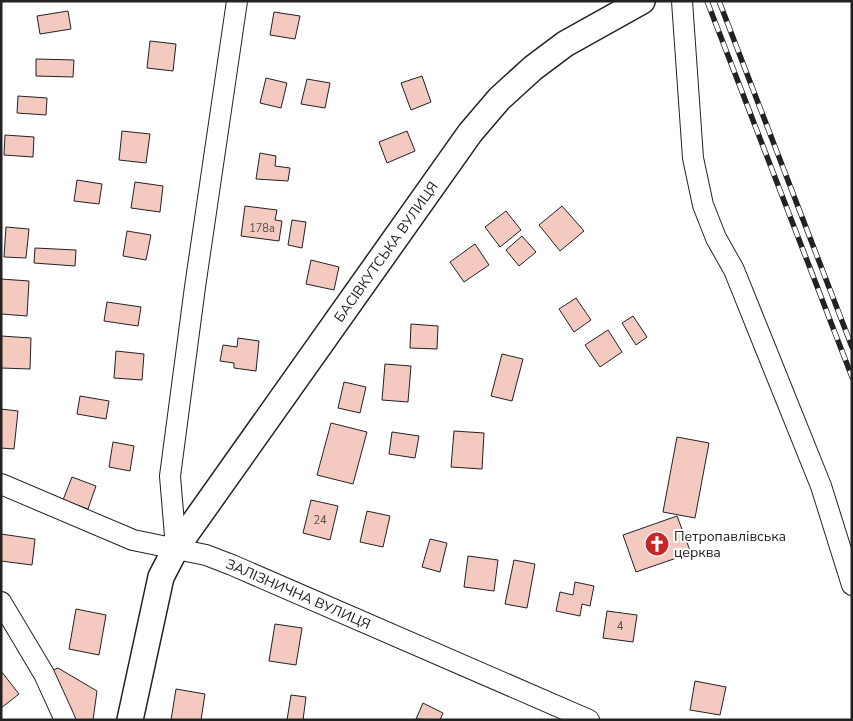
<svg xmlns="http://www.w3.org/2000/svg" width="853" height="721" viewBox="0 0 853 721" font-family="'Nunito Sans',sans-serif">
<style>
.building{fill:#f3c9c0;stroke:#222}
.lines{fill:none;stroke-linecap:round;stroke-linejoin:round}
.minor-casing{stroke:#222;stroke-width:22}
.major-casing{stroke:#222;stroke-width:28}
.minor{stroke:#fff;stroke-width:20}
.major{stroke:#fff;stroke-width:25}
.rail-casing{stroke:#222;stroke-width:5.5}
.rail{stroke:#fff;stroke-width:4;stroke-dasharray:11;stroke-linecap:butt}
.labels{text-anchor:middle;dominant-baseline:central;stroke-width:4;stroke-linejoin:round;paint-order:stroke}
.number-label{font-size:11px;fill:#564c4a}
.street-label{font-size:14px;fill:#222;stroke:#fff}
.poi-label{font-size:14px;fill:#222;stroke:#fff;text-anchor:start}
</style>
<rect width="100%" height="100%" fill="#fff"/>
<!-- building -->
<path class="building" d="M 68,11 L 71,29 L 40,34 L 37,16 Z
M 274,12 L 300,16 L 295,39 L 270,35 Z
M 150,41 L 176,44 L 173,71 L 147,68 Z
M 36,59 L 74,60 L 73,77 L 36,76 Z
M 422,76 L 431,102 L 411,110 L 401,83 Z
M 266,78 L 287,83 L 281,108 L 260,103 Z
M 307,79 L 330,83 L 325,108 L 301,104 Z
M 18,96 L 47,98 L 46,115 L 17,113 Z
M 122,131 L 150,134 L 146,163 L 119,160 Z
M 407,131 L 415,151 L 387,163 L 379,142 Z
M 5,135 L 34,137 L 33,157 L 4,155 Z
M 260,153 L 276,156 L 275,166 L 290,168 L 288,181 L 256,179 Z
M 77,180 L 102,184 L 99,204 L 74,201 Z
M 135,182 L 163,186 L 160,212 L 131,208 Z
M 245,206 L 277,210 L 275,220 L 282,221 L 279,241 L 241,236 Z
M 562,206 L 584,231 L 560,251 L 539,225 Z
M 506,211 L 521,230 L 500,247 L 485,227 Z
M 292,220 L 306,222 L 302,248 L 288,245 Z
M 6,227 L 29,229 L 26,258 L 4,257 Z
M 127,231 L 151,235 L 146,260 L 123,256 Z
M 522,236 L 536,252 L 519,266 L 506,250 Z
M 475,244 L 489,265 L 464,282 L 450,262 Z
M 35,248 L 76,250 L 75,266 L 34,263 Z
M 311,260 L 339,267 L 334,290 L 306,284 Z
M 1,279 L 29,281 L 27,316 L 1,314 Z
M 576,298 L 591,320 L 574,332 L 559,309 Z
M 107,302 L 141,307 L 138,326 L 104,321 Z
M 633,316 L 647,337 L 636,345 L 622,323 Z
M 411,324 L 438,326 L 437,349 L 410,348 Z
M 608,330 L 622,352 L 600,367 L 585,345 Z
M 1,336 L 31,338 L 30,369 L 1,368 Z
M 238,338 L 259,341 L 256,371 L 234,368 L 234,363 L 220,361 L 223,345 L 237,347 Z
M 116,351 L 144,354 L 142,380 L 114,378 Z
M 502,354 L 523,359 L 512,401 L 491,396 Z
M 385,364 L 411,366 L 408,402 L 382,400 Z
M 344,382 L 366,387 L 360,413 L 338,408 Z
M 80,396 L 109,401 L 106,419 L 77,414 Z
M 1,409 L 18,411 L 14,449 L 1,448 Z
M 331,423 L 367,432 L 353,484 L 317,475 Z
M 454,431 L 484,433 L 482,469 L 451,467 Z
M 392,432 L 419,436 L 415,458 L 389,454 Z
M 677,437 L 709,443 L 695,518 L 663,512 Z
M 113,442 L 134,446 L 130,471 L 109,467 Z
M 72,477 L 96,486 L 88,509 L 63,500 Z
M 311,500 L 338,506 L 330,540 L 303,533 Z
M 367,511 L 390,516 L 383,547 L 360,542 Z
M 677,516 L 691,553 L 636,572 L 623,535 Z
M 1,534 L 35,539 L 32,565 L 1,561 Z
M 430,539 L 447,543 L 440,572 L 422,567 Z
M 468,556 L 498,560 L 494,591 L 464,587 Z
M 514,560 L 535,564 L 527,608 L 505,604 Z
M 575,582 L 594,586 L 590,606 L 582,604 L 580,616 L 556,611 L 560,592 L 573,595 Z
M 76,609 L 106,615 L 99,655 L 69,649 Z
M 607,611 L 637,615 L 633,642 L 603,638 Z
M 275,624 L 302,628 L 296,665 L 269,661 Z
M 58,668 L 97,691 L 93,720 L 68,720 L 46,673 Z
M 1,671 L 19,694 L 1,708 Z
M 695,681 L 726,687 L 720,715 L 690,710 Z
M 176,689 L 205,694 L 201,720 L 171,720 Z
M 291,695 L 306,697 L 303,720 L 287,720 Z
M 423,703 L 443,713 L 440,720 L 416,719 Z"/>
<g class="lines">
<defs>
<g id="minor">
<path d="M 682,1 L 693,158 L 703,205 L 716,238 L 734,270 L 821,486 L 852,585"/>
<path id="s1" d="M 1,484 L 133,540 L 206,555 L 232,565 L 589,720"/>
<path d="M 176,548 L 170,476 L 195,287 L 237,1"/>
<path d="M 1,602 L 44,674 L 65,720"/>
</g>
<g id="major">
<path id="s2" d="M 130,720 L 161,577 L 176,548 L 470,133 L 499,99 L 533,68 L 565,44 L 642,1"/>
</g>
</defs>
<!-- minor casing -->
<use href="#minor" class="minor-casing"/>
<!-- major casing -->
<use href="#major" class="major-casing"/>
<!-- minor -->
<use href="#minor" class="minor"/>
<!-- major -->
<use href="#major" class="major"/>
<defs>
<path id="rail" d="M 707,1 L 852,377
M 719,1 L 852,347"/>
</defs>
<!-- rail casing -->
<use href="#rail" class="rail-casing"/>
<!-- rail -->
<use href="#rail" class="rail"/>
</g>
<!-- icons -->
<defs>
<symbol id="church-disc" viewBox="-11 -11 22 22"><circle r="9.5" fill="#c62828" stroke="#fff"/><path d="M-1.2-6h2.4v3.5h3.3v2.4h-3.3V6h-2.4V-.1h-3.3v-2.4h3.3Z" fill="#fff"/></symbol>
</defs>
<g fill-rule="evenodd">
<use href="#church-disc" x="643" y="530" width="28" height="28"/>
</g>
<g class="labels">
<!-- number labels -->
<g class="number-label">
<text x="262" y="228">178а</text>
<text x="320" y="520">24</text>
<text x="620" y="626">4</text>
</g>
<!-- street labels -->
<g class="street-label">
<text stroke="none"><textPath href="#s2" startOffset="542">БАСІВКУТСЬКА ВУЛИЦЯ</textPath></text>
<text stroke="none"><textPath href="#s1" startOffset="318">ЗАЛІЗНИЧНА ВУЛИЦЯ</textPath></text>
</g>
<!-- poi labels -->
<g class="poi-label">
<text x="674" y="536">Петропавлівська<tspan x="674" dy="16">церква</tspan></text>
</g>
</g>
<!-- border -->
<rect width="853" height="721" fill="none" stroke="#222222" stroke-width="5"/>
</svg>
